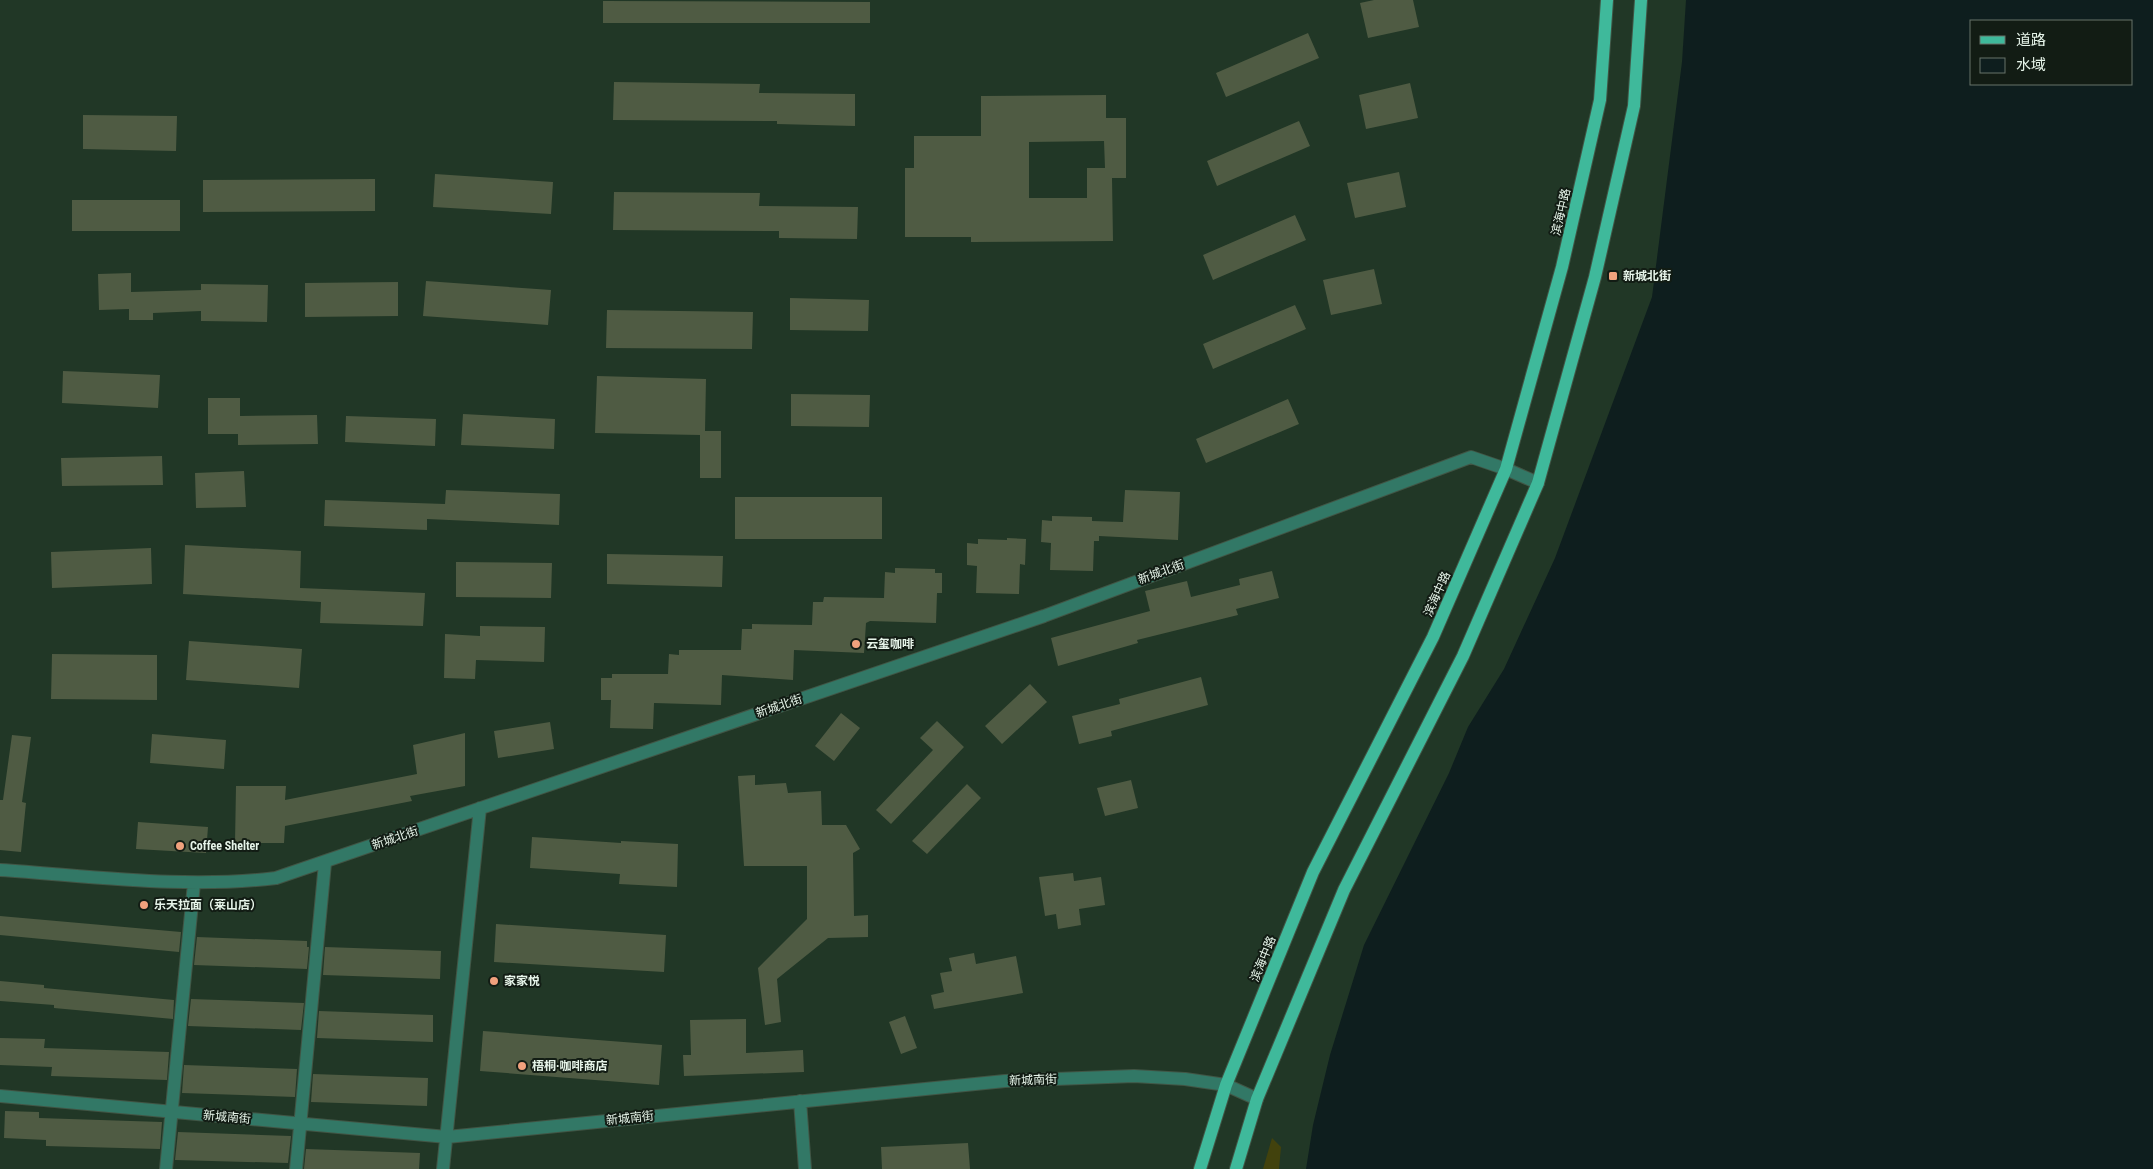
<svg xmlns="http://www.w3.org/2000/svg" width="2153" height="1169" viewBox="0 0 2153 1169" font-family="'Roboto Condensed','Noto Sans SC',sans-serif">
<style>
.green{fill:#42420d}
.water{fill:#0e1e1e;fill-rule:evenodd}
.building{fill:#4f5b43;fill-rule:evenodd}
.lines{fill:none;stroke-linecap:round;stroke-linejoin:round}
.minor-casing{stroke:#415545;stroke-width:14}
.major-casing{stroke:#415545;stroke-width:14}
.minor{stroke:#327866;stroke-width:12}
.major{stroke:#3fb99b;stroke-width:12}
.poi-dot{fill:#f1a17d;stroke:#121c14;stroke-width:2}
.labels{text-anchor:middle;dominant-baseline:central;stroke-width:4;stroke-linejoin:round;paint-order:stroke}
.street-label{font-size:12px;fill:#e6f4e9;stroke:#121c14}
.poi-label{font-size:12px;font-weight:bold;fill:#e6f4e9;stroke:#121c14;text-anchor:start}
</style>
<rect width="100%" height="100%" fill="#213726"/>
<!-- green -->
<path class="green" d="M 1272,1138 L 1281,1147 L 1279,1169 L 1263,1169 Z"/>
<!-- water -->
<path class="water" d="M 1686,0 L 2153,0 L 2153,1169 L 1306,1169 L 1313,1125 L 1330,1055 L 1364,945 L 1449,773 L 1468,727 L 1504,669 L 1555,558 L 1652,297 L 1682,62 ZM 1972,21 L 2132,21 L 2132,84 L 1972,84 Z"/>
<!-- building -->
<path class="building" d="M 1374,0 L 1413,0 L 1419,27 L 1368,38 L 1360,3 Z
M 603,1 L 870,2 L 870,23 L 603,23 Z
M 1308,33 L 1319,58 L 1226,97 L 1216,73 Z
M 614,82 L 760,84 L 759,93 L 855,94 L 855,126 L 777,124 L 777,121 L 613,120 Z
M 1410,83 L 1418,118 L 1366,129 L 1359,95 Z
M 1106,95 L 1106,118 L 1126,118 L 1126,178 L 1112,178 L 1113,241 L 971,242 L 971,237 L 905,237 L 905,168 L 914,168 L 914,136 L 981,136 L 981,96 ZM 1104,141 L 1105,168 L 1087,168 L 1087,198 L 1029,198 L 1029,142 Z
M 83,115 L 177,116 L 176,151 L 83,149 Z
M 1299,121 L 1310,146 L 1217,186 L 1207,161 Z
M 1399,172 L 1406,207 L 1355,218 L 1347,183 Z
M 435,174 L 553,182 L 551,214 L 433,207 Z
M 375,179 L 375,211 L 203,212 L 203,180 Z
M 614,192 L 760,193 L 759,206 L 858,207 L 857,239 L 779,238 L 779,231 L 613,230 Z
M 72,200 L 180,200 L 180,231 L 72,231 Z
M 1295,215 L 1306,240 L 1213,280 L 1203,255 Z
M 1374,269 L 1382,304 L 1331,315 L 1323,280 Z
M 131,273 L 131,292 L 201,290 L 201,284 L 268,285 L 267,322 L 201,321 L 201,311 L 153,313 L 153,320 L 129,320 L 129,309 L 99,310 L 98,274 Z
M 426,281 L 551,290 L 548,325 L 423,316 Z
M 398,282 L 398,316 L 305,317 L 305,283 Z
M 790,298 L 869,300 L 868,331 L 790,330 Z
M 1295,305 L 1306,329 L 1213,369 L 1203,344 Z
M 607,310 L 753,312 L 752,349 L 606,348 Z
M 63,371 L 160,375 L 158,408 L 62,403 Z
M 597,376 L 706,379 L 705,431 L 721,431 L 721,478 L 700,478 L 700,435 L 595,433 Z
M 791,394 L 870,395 L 869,427 L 791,426 Z
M 208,398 L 240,398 L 240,416 L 317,415 L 318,444 L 238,445 L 238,434 L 208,434 Z
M 1288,399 L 1299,424 L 1206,463 L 1196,439 Z
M 463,414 L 555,419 L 554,449 L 461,445 Z
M 346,416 L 436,419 L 435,446 L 345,442 Z
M 162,456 L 163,485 L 62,486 L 61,458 Z
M 244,471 L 246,507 L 196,508 L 195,473 Z
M 446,490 L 560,494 L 559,525 L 427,519 L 427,530 L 324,526 L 325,500 L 445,504 Z
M 1125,490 L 1180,492 L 1178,540 L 1099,536 L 1099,541 L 1094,541 L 1093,571 L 1050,570 L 1051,543 L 1041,542 L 1042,520 L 1052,521 L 1052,516 L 1092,517 L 1092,521 L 1123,522 Z
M 735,497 L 882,497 L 882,539 L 735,539 Z
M 1007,538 L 1026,539 L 1025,565 L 1020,564 L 1019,594 L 976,593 L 977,566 L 967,565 L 967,543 L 978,544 L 978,539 L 1007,540 Z
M 185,545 L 301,551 L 300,588 L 425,593 L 423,626 L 320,623 L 321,602 L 183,594 Z
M 151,548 L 152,584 L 52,588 L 51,552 Z
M 607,554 L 723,556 L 722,587 L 607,584 Z
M 456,562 L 552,563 L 551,598 L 456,597 Z
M 895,568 L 935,569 L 935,573 L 942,573 L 942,593 L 937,593 L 936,623 L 870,621 L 866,623 L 864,653 L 794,650 L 793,680 L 722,675 L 721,705 L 654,703 L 653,729 L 610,728 L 611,700 L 601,700 L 601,678 L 612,678 L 612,674 L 668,674 L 669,654 L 679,655 L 679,650 L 741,650 L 742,629 L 752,629 L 752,624 L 812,625 L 813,602 L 823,602 L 824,597 L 884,598 L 885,572 L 895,573 Z
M 1272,571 L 1279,598 L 1236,609 L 1238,615 L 1137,640 L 1138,643 L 1058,666 L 1051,638 L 1150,611 L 1145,591 L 1187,581 L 1191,597 L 1240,585 L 1239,579 Z
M 480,626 L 545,627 L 544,662 L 476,660 L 475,679 L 444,678 L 445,634 L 480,636 Z
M 189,641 L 302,649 L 299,688 L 186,680 Z
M 52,654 L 157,655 L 157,700 L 51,699 Z
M 1201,677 L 1208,705 L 1111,731 L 1112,736 L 1079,744 L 1072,716 L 1120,704 L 1119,699 Z
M 1030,684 L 1047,702 L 1002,744 L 985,726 Z
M 841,713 L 860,728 L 834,761 L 815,746 Z
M 937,721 L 964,747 L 891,824 L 876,810 L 933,750 L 920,738 Z
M 550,722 L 554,749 L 498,758 L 494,731 Z
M 465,733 L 465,786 L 410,796 L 412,801 L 285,826 L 284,843 L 235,843 L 236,786 L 286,786 L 285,800 L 417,774 L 413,745 Z
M 152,734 L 226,740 L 224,769 L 150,763 Z
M 12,735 L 31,737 L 22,802 L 26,803 L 21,852 L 0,850 L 0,800 L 3,800 Z
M 755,775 L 755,785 L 786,783 L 788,793 L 821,791 L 822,825 L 846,825 L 860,849 L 853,853 L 854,916 L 868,915 L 868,937 L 828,938 L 777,979 L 781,1022 L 765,1025 L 758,968 L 807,919 L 807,866 L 744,866 L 738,776 Z
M 1131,780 L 1138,808 L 1105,816 L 1097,788 Z
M 967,784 L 981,798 L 927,854 L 912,841 Z
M 138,822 L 208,827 L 206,853 L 136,849 Z
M 532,837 L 621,843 L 621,841 L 678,844 L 677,887 L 619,884 L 620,874 L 530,868 Z
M 1073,873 L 1074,881 L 1101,877 L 1105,905 L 1079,909 L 1081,925 L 1058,929 L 1056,914 L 1045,916 L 1039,877 Z
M 0,916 L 181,932 L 179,952 L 0,935 Z
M 496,924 L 666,935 L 664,972 L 494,962 Z
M 197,937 L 307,941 L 307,947 L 309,947 L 307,969 L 194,965 Z
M 325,947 L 441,951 L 440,979 L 323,975 Z
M 974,953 L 976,964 L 1016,956 L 1023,993 L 934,1009 L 931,995 L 944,992 L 940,973 L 952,971 L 949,958 Z
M 0,981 L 44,985 L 44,988 L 174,1000 L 173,1019 L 54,1008 L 54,1005 L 0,1001 Z
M 191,999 L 304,1003 L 301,1030 L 188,1026 Z
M 319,1011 L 433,1015 L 433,1042 L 317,1038 Z
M 905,1016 L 917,1048 L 901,1054 L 889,1022 Z
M 746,1019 L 746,1053 L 803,1050 L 804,1072 L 684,1076 L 683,1055 L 691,1055 L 690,1020 Z
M 483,1031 L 662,1045 L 659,1085 L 480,1071 Z
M 0,1038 L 45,1039 L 44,1048 L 169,1052 L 167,1080 L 51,1076 L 52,1067 L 0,1065 Z
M 184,1065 L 297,1069 L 295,1097 L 182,1093 Z
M 313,1074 L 428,1078 L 427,1106 L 311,1102 Z
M 5,1111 L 39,1112 L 39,1118 L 162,1122 L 160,1149 L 46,1146 L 46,1140 L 4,1138 Z
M 178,1132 L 291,1136 L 288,1163 L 175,1160 Z
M 968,1143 L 970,1169 L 882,1169 L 881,1147 Z
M 306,1149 L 420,1153 L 419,1169 L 304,1169 Z"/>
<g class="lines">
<defs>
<path id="minor" d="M 0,870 C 92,876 185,889 276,878 L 1044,616 L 1471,457 L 1506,469 L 1538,483
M 0,1096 L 447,1137 L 1005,1081 L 1134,1076 L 1185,1079 L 1226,1085 L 1257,1099
M 800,1101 L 805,1169
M 166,1169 L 194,883
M 296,1169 L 325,863
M 443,1169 L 480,808"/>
<path id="major" d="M 1200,1169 L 1226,1085 L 1313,872 L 1433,637 L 1506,469 L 1562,267 L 1600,100 L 1607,0
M 1236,1169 L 1257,1099 L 1344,890 L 1463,656 L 1538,483 L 1595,277 L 1634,106 L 1641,0"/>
</defs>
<!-- minor casing -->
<use href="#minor" class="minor-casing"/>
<!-- major casing -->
<use href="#major" class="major-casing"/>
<!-- minor -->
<use href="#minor" class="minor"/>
<!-- major -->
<use href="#major" class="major"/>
</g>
<!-- markers -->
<g class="poi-dot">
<rect x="1608" y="271" width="10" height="10" rx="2.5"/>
<circle cx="856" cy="644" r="5"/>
<circle cx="180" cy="846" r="5"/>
<circle cx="144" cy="905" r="5"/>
<circle cx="494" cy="981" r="5"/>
<circle cx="522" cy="1066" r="5"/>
</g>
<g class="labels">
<!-- street labels -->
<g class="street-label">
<text transform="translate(1561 212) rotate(-77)">滨海中路</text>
<text transform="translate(1161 572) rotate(-20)">新城北街</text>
<text transform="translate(1437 594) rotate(-66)">滨海中路</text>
<text transform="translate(779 706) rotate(-19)">新城北街</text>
<text transform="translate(395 838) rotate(-19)">新城北街</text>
<text transform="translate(1263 959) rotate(-68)">滨海中路</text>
<text transform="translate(1033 1080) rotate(-2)">新城南街</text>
<text transform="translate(227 1117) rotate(5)">新城南街</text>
<text transform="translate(630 1118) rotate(-6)">新城南街</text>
</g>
<!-- poi labels -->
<g class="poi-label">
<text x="1623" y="276">新城北街</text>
<text x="866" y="644">云玺咖啡</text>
<text x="190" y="846">Coffee Shelter</text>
<text x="154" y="905">乐天拉面（莱山店）</text>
<text x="504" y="981">家家悦</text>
<text x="532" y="1066">梧桐·咖啡商店</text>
</g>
</g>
<!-- legend -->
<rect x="1970" y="20" width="162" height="65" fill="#121c14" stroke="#677269"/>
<rect x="1980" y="36" width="25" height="8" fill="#3fb99b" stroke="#677269"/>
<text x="2016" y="45" font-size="15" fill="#e6f4e9">道路</text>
<rect x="1980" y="58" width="25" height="15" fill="#0e1e1e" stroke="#677269"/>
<text x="2016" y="70" font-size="15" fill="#e6f4e9">水域</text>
</svg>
